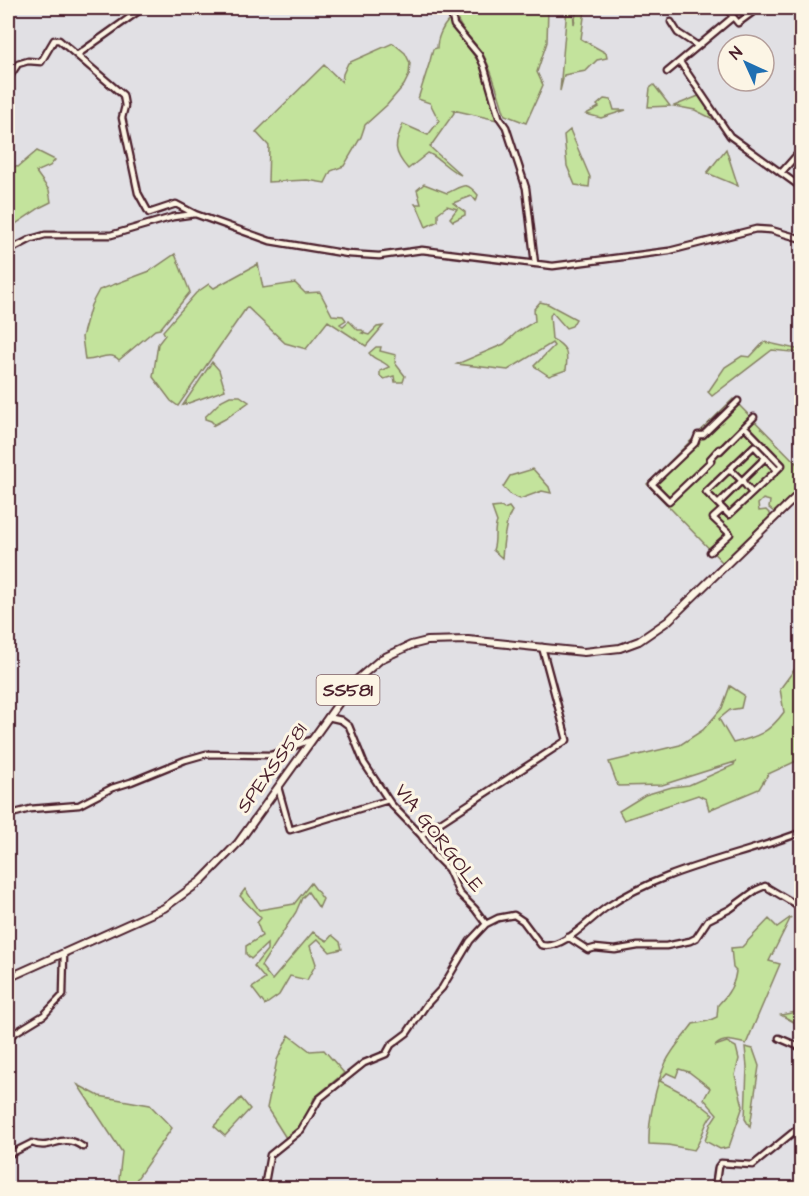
<svg xmlns="http://www.w3.org/2000/svg" width="809" height="1196" viewBox="0 0 809 1196" font-family="'Architects Daughter',sans-serif">
<style>
.green{fill:#c3e39c;stroke:#868164;stroke-width:1.5}
.lines{fill:none;stroke-linecap:round;stroke-linejoin:round}
.minor-casing{stroke:#4a1f2b;stroke-width:9}
.major-casing{stroke:#4a1f2b;stroke-width:10}
.minor{stroke:#fcf5e5;stroke-width:4.5}
.major{stroke:#fcf5e5;stroke-width:6}
.labels{text-anchor:middle;dominant-baseline:central;stroke-width:6;stroke-linejoin:round;paint-order:stroke}
.shield{fill:#fcf5e5;stroke:#7f5f63;stroke-width:1.5}
.shield-label{font-size:18px;font-weight:bold;fill:#4a1f2b}
.street-label{font-size:20px;fill:#4a1f2b;stroke:#fcf5e5}
</style>
<rect width="100%" height="100%" fill="#e1e0e4"/>
<filter id="ink" filterUnits="userSpaceOnUse"><feTurbulence type="fractalNoise" baseFrequency=".0167" numOctaves="2"/><feDisplacementMap in="SourceGraphic" scale="12" xChannelSelector="R" yChannelSelector="G"/><feConvolveMatrix kernelMatrix="1 2 1 2 8 2 1 2 1" color-interpolation-filters="sRGB"/></filter>
<g filter="url(#ink)">
<!-- green -->
<path class="green" d="M 455,8 L 548,8 L 547,42 L 537,72 L 543,85 L 526,123 L 505,115 C 499,97 494,77 486,60 C 478,41 456,31 455,8 Z
M 567,8 L 573,8 L 574,24 L 577,9 L 585,10 L 581,39 L 606,53 L 607,58 L 597,60 L 586,71 L 564,75 L 560,91 Z
M 449,20 L 480,64 L 497,120 L 453,110 L 454,113 L 430,147 L 461,175 C 448,170 440,158 428,153 L 408,169 C 393,152 394,145 403,124 L 428,135 L 439,121 L 430,103 L 418,99 L 430,61 L 433,49 L 437,48 C 437,39 442,27 449,20 Z
M 393,43 L 405,53 L 410,63 L 409,75 L 404,85 L 387,105 L 365,125 L 361,137 L 344,166 L 331,171 L 325,183 L 307,180 L 268,182 L 269,146 L 256,132 L 324,65 L 342,82 L 343,74 L 348,63 Z
M 654,85 L 670,106 L 648,107 L 650,88 Z
M 701,95 L 721,123 L 695,110 L 674,106 Z
M 604,99 L 611,100 L 614,110 L 626,110 L 601,118 L 586,114 L 599,107 L 597,105 Z
M 570,130 L 590,177 L 589,187 L 575,185 L 567,166 L 564,135 Z
M 726,149 L 738,186 L 707,173 Z
M 37,151 L 55,160 L 50,166 L 36,172 L 49,190 L 51,202 L 41,207 L 8,229 L 8,165 L 18,167 Z
M 424,184 L 447,193 C 463,186 465,180 478,195 L 476,201 L 472,196 L 453,203 L 465,212 L 465,215 L 453,221 L 450,218 L 457,209 L 447,206 L 438,213 L 438,221 L 426,227 L 418,208 L 415,204 L 421,204 L 417,190 Z
M 175,254 L 190,292 L 160,329 L 155,330 L 119,360 C 110,350 97,361 85,360 L 82,337 L 91,305 L 99,290 L 150,271 Z
M 258,264 L 263,288 L 295,283 L 305,293 L 320,292 L 332,315 L 343,316 L 346,320 L 340,324 L 343,326 L 349,321 L 358,330 L 362,330 L 364,332 L 362,333 L 369,335 L 377,327 L 383,326 L 366,346 L 328,321 L 306,349 L 285,343 L 247,307 L 178,406 L 171,401 L 153,377 L 158,344 L 165,335 L 163,331 L 196,293 L 209,284 L 214,288 Z
M 540,302 L 548,304 L 576,319 L 572,326 L 566,328 L 552,312 L 550,316 L 552,339 C 568,347 568,353 566,370 L 549,376 L 534,366 L 554,346 L 552,343 L 508,370 L 457,364 L 504,344 L 517,332 L 535,321 L 534,309 Z
M 764,342 L 801,350 L 801,353 L 772,350 L 712,396 L 708,392 L 725,367 L 742,356 L 750,357 Z
M 376,347 L 381,347 L 380,351 L 396,355 L 395,363 L 405,376 L 403,382 L 395,382 L 394,376 L 384,379 L 380,376 L 380,371 L 389,367 C 383,360 375,361 369,353 Z
M 212,362 L 219,370 L 225,390 L 183,405 Z
M 230,396 L 240,396 L 249,402 L 225,419 L 212,426 L 214,424 L 211,421 L 205,419 L 205,417 L 222,400 Z
M 733,399 L 801,468 L 801,486 L 774,512 L 769,508 L 770,501 L 763,499 L 758,504 L 759,511 L 766,510 L 771,515 L 723,563 L 647,484 Z
M 533,469 L 549,487 L 551,493 L 542,491 L 520,499 L 511,495 L 503,487 L 510,476 Z
M 501,507 L 504,509 L 509,507 L 512,511 C 505,521 503,545 502,558 L 493,550 C 497,540 493,531 497,522 L 492,508 Z
M 800,662 L 802,675 L 801,759 L 768,774 L 759,789 L 709,810 L 706,799 L 698,795 L 624,820 L 619,811 L 645,795 L 672,787 L 689,785 L 734,765 L 735,762 L 662,785 L 618,786 L 609,762 L 680,745 L 703,730 L 722,708 L 730,686 L 744,695 L 741,708 L 730,710 L 719,719 L 733,743 C 757,737 769,733 784,712 L 780,689 Z
M 311,883 L 323,899 L 319,908 L 308,892 L 302,898 L 296,912 L 261,966 L 272,980 L 313,932 L 327,941 L 332,935 L 340,942 L 342,949 L 330,952 L 318,939 L 310,946 L 316,964 L 307,980 L 290,976 L 279,995 L 265,1005 L 252,988 L 265,979 L 254,966 L 267,950 L 267,944 L 251,959 L 246,954 L 246,946 L 262,936 L 257,923 L 261,918 L 240,896 L 245,889 L 259,910 L 294,904 Z
M 791,917 L 769,961 L 780,964 L 746,1044 C 734,1041 724,1037 715,1046 L 727,1042 L 736,1047 L 739,1059 L 735,1075 L 743,1106 L 729,1147 L 720,1149 L 705,1141 L 711,1123 L 717,1114 L 704,1099 L 710,1088 L 689,1072 L 679,1069 L 676,1077 L 667,1073 L 660,1081 L 694,1099 L 713,1114 C 703,1124 703,1139 694,1150 L 668,1145 L 649,1144 C 648,1120 656,1084 666,1062 C 672,1049 685,1035 693,1024 L 708,1021 L 717,1017 L 718,1005 C 727,996 735,984 736,971 L 733,968 L 731,948 L 742,947 L 769,919 L 777,927 Z
M 801,1011 L 801,1026 L 781,1015 Z
M 289,1035 L 310,1051 L 324,1050 L 344,1073 L 314,1098 L 306,1121 L 286,1138 L 267,1108 L 277,1060 Z
M 745,1047 L 753,1049 L 759,1066 L 750,1127 L 745,1119 L 747,1067 Z
M 78,1085 L 99,1096 L 150,1105 L 172,1128 L 134,1183 L 124,1188 L 119,1179 L 122,1152 Z
M 241,1098 L 250,1109 L 225,1136 L 214,1126 Z"/>
<g class="lines">
<defs>
<path id="minor" d="M 450,8 L 454,25 L 479,55 L 484,66 L 499,117 L 506,127 L 526,188 L 535,264
M 726,8 L 738,23 L 753,12
M 671,22 L 678,33 L 698,46
M 77,55 L 143,8
M 680,62 L 730,136 L 802,188
M 667,72 L 733,17
M 8,79 L 18,64 L 28,61 L 41,62 L 54,40 L 59,40 L 123,95 L 125,106 L 122,118 L 134,174 L 138,193 L 149,213 L 176,204 L 195,214
M 781,173 L 802,149
M 8,251 L 31,239 L 45,235 L 111,235 L 173,217 L 195,214 L 270,241 L 348,254 L 379,256 L 422,250 L 553,266 L 669,251 L 756,229 L 771,230 L 802,239
M 738,401 L 703,435 L 698,435 L 695,443 L 652,484 L 669,501 L 711,461 L 710,459 L 719,449 L 720,451 L 754,417
M 745,427 L 782,465 L 777,470
M 754,446 L 777,470 L 729,515 L 706,492 Z
M 730,469 L 742,481
M 743,482 L 752,493
M 718,504 L 765,458
M 710,552 L 730,534 L 713,518 L 723,509
M 328,717 L 341,720 L 349,726 L 364,763 L 391,804 L 421,835 L 435,856 L 448,869 L 459,893 L 475,909 L 486,924
M 278,787 L 290,830 L 388,800
M 8,815 L 30,809 L 79,805 L 112,788 L 131,782 L 185,760 L 206,754 L 271,755 L 313,739
M 421,835 L 567,740 L 542,647
M 568,937 L 588,950 L 595,948 L 615,950 L 638,946 L 666,946 L 690,941 L 696,938 L 708,920 L 730,909 L 756,890 L 765,886 L 802,908
M 8,1037 L 44,1015 L 63,995 L 64,953
M 779,1038 L 802,1048
M 8,1155 L 32,1143 C 52,1152 60,1131 83,1147
M 264,1188 L 270,1155 L 301,1130 L 319,1099 L 364,1063 L 386,1054 L 391,1045 L 407,1033 L 426,1005 L 442,988 L 470,941 L 486,924 L 498,918 L 514,915 L 523,921 L 541,945 C 563,951 590,918 607,907 C 665,868 738,857 802,832
M 715,1188 L 718,1167 L 721,1163 L 753,1165 L 802,1125"/>
<path id="major" d="M 8,978 L 164,908 L 201,881 L 238,843 L 353,683 L 381,659 L 411,645 L 427,641 L 468,640 L 584,652 L 620,648 L 639,641 L 668,621 L 802,491"/>
</defs>
<!-- minor casing -->
<use href="#minor" class="minor-casing"/>
<!-- major casing -->
<use href="#major" class="major-casing"/>
<!-- minor -->
<use href="#minor" class="minor"/>
<!-- major -->
<use href="#major" class="major"/>
</g>
</g>
<g class="labels">
<!-- shield labels -->
<rect class="shield" x="316.5" y="675" width="63" height="30" rx="4.5"/>
<g class="shield-label">
<text x="348" y="690">SS581</text>
</g>
<!-- street labels -->
<g class="street-label">
<text transform="translate(272 768) rotate(-54)">SPEXSS581</text>
<text transform="translate(439 838) rotate(52)">VIA GORGOLE</text>
</g>
</g>
<!-- margin -->
<rect width="809" height="1196" fill="none" stroke="#fcf5e5" stroke-width="30"/>
<rect x="15" y="15" width="779" height="1166" fill="none" stroke="#4a1f2b" stroke-width="2" filter="url(#ink)"/>
<!-- north arrow -->
<g transform="translate(746 63) rotate(315)"><circle r="28" fill="#fcf5e5" stroke="#b59f9b" stroke-width="1.5"/>
<path d="M0-4.5L10 22L0 15L-10 22Z" fill="#1f6fb2"/>
<text y="-9" font-size="16" font-weight="bold" text-anchor="middle" fill="#4a1f2b">N</text>
</g>
</svg>
